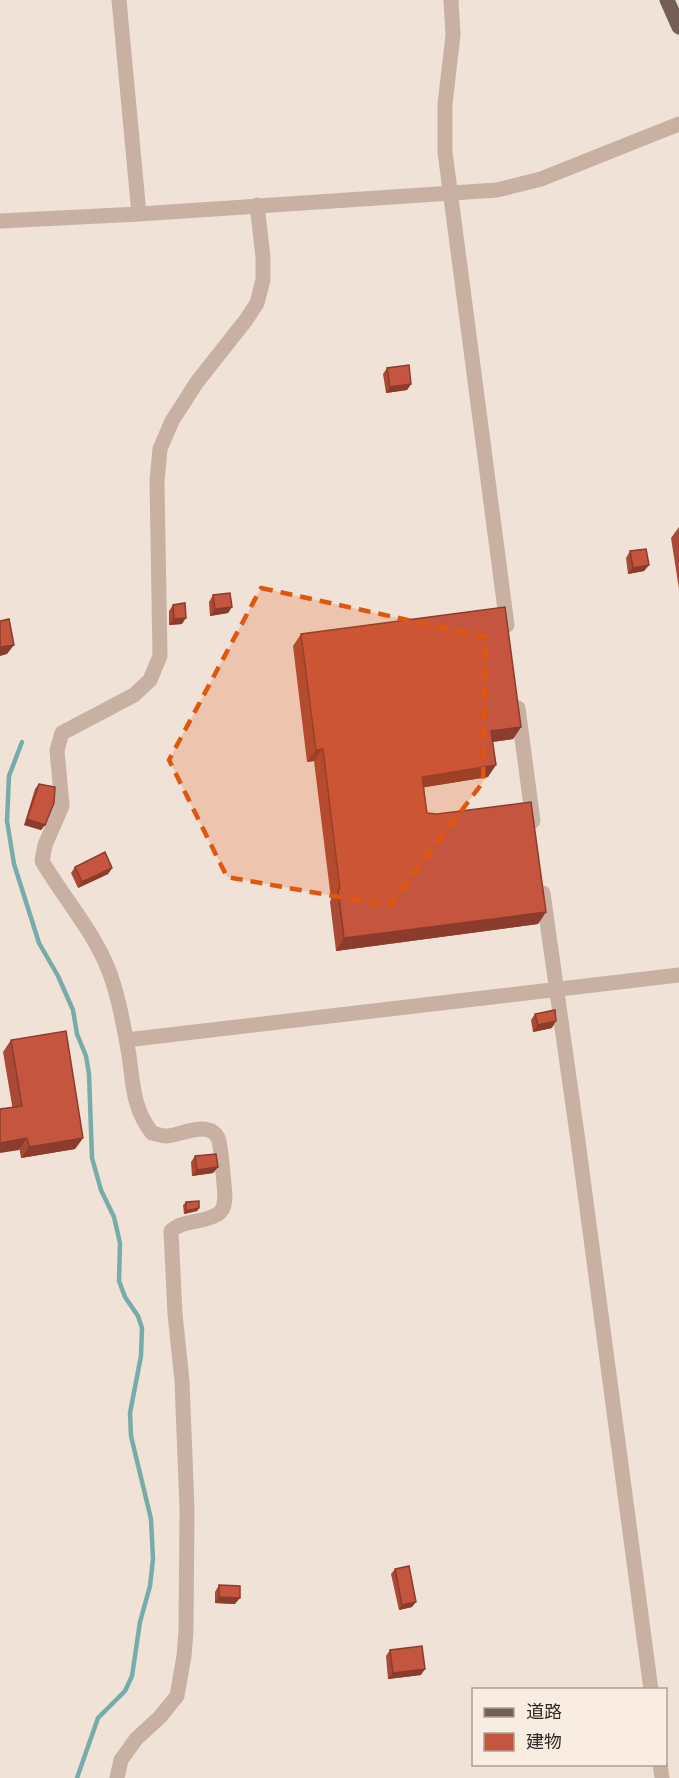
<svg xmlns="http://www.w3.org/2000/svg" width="679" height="1778" viewBox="0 0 679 1778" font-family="'Noto Sans','Noto Sans JP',sans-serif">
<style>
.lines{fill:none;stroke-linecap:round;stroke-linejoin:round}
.stream{stroke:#76adab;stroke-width:4.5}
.minor{stroke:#c8b1a3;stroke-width:15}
.major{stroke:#755e56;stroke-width:15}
.wall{fill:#aa4936}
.shaded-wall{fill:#8b3c2c}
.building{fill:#c6553f;stroke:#8b3c2c;stroke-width:1.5}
.marked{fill:#df570d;fill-opacity:0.2;stroke:#df570d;stroke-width:4.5;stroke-dasharray:12 8;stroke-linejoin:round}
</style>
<rect width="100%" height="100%" fill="#f0e2d6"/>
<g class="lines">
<!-- stream -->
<path class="stream" d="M 22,742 L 9,776 L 7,821 L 14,864 L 39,943 L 58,976 L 73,1010 L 77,1034 L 86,1056 L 89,1074 L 92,1158 L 101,1190 L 114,1217 L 120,1243 L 119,1281 L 125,1297 L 138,1316 L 142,1328 L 141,1356 L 130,1413 L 131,1436 L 151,1519 L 153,1559 L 150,1586 L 140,1622 L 132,1676 L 125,1691 L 98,1718 L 77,1778"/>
<!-- minor -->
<path class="minor" d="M 119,0 L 139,214
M 451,0 L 453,35 L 445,104 L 445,152 L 507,625
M 0,221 L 139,214 L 497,190 L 541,179 L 679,124
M 518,708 L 533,821
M 543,893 L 578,1141 L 651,1690
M 126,1040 L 679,975
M 660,1764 L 662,1778
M 117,1778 L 121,1760 L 136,1739 L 160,1717 L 177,1696 L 184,1656 L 186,1631 L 187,1509 L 182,1381 L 175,1314 L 171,1231 C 184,1219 202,1224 218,1214 C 227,1208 225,1194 224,1184 C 223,1174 221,1145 218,1138 C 208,1119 180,1136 166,1136 C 161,1136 156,1134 152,1133 C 133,1109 133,1084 129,1055 C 124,1028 118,992 107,966 C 91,928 63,897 42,861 L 45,845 L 62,806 L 57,750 L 62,733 L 134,695 L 150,680 L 160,656 L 157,481 L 160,449 L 172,421 L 197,382 L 246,320 L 257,303 L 263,280 L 263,257 L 257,205"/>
<!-- major -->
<path class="major" d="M 667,0 L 679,27"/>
</g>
<!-- wall -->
<path class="wall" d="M 387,368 L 411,384 L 407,390 L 386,393 L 383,374 Z
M 679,527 L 679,589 L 671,538 Z
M 630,551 L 649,565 L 644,571 L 628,574 L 626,558 Z
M 213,595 L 232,607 L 228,613 L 210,616 L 209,602 Z
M 173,605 L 182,624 L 169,625 L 169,611 Z
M 301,634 L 521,727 L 513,739 L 493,742 L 488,777 L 424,787 L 427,813 L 546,912 L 538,924 L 336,951 L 330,902 L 331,899 L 314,761 L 307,762 L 293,646 Z
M 39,784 L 45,825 L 41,830 L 24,825 L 35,789 Z
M 75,867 L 112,868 L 108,874 L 78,888 L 71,873 Z
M 535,1014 L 552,1028 L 533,1032 L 531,1020 Z
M 11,1040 L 83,1138 L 75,1149 L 21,1158 L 3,1052 Z
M 195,1156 L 218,1167 L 213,1173 L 192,1176 L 191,1162 Z
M 186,1202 L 199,1208 L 197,1211 L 184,1214 L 183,1205 Z
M 395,1569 L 412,1607 L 399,1610 L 391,1574 Z
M 219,1585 L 235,1604 L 215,1603 L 215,1592 Z
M 390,1650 L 421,1675 L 388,1679 L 386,1656 Z"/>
<!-- shaded-wall -->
<path class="shaded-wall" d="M 411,384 L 407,390 L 386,393 L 390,387 Z
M 649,565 L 644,571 L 628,574 L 633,568 Z
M 232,607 L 228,613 L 210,616 L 215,609 Z
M 186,618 L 182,624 L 169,625 L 174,619 Z
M 14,645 L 7,654 L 0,656 L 0,647 Z
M 521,727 L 513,739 L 483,743 L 491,731 Z
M 323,749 L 314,761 L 307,762 L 316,750 Z
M 496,765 L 488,777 L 414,789 L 422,777 Z
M 27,819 L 45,825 L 41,830 L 24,825 Z
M 112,868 L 108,874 L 78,888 L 82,882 Z
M 546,912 L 538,924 L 336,951 L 344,938 Z
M 556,1021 L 552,1028 L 533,1032 L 538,1025 Z
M 27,1138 L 19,1150 L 0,1153 L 0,1143 Z
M 83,1138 L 75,1149 L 21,1158 L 29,1147 Z
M 218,1167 L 213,1173 L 192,1176 L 197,1170 Z
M 199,1208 L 197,1211 L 184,1214 L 186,1211 Z
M 219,1597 L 240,1598 L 235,1604 L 215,1603 Z
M 416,1602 L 412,1607 L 399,1610 L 402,1605 Z
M 425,1669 L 421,1675 L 388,1679 L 393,1673 Z"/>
<!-- building -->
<path class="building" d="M 409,365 L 411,384 L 390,387 L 387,368 Z
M 646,549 L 649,565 L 633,568 L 630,551 Z
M 230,593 L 232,607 L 215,609 L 213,595 Z
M 185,603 L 186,618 L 174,619 L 173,605 Z
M 505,607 L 521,727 L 491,731 L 496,765 L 422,777 L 427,813 L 437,814 L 531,802 L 546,912 L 344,938 L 338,890 L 340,889 L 323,749 L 316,750 L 301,634 Z
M 9,619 L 14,645 L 0,647 L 0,621 Z
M 39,784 L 55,787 L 54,803 L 45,825 L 27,819 Z
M 105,852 L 112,868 L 82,882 L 75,867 Z
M 555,1010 L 556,1021 L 538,1025 L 535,1014 Z
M 66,1031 L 83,1138 L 29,1147 L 27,1138 L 0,1143 L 0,1109 L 22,1106 L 11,1040 Z
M 216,1154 L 218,1167 L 197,1170 L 195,1156 Z
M 199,1201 L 199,1208 L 186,1211 L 186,1202 Z
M 409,1566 L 416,1602 L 402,1605 L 395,1569 Z
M 219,1585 L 240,1586 L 240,1598 L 219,1597 Z
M 422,1646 L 425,1669 L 393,1673 L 390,1650 Z"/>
<!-- marked area -->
<path class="marked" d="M 261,588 L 486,637 L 483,782 L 390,906 L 227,877 L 169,760 Z"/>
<!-- legend -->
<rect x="472" y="1688" width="195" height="78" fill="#f9ede2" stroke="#aa9e96" stroke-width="1.5"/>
<rect x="484" y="1708" width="30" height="9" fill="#755e56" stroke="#aa9e96" stroke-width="1.5"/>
<text x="526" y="1718" font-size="18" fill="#332825">道路</text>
<rect x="484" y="1733" width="30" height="18" fill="#c6553f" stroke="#aa9e96" stroke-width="1.5"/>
<text x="526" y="1748" font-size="18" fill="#332825">建物</text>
</svg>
